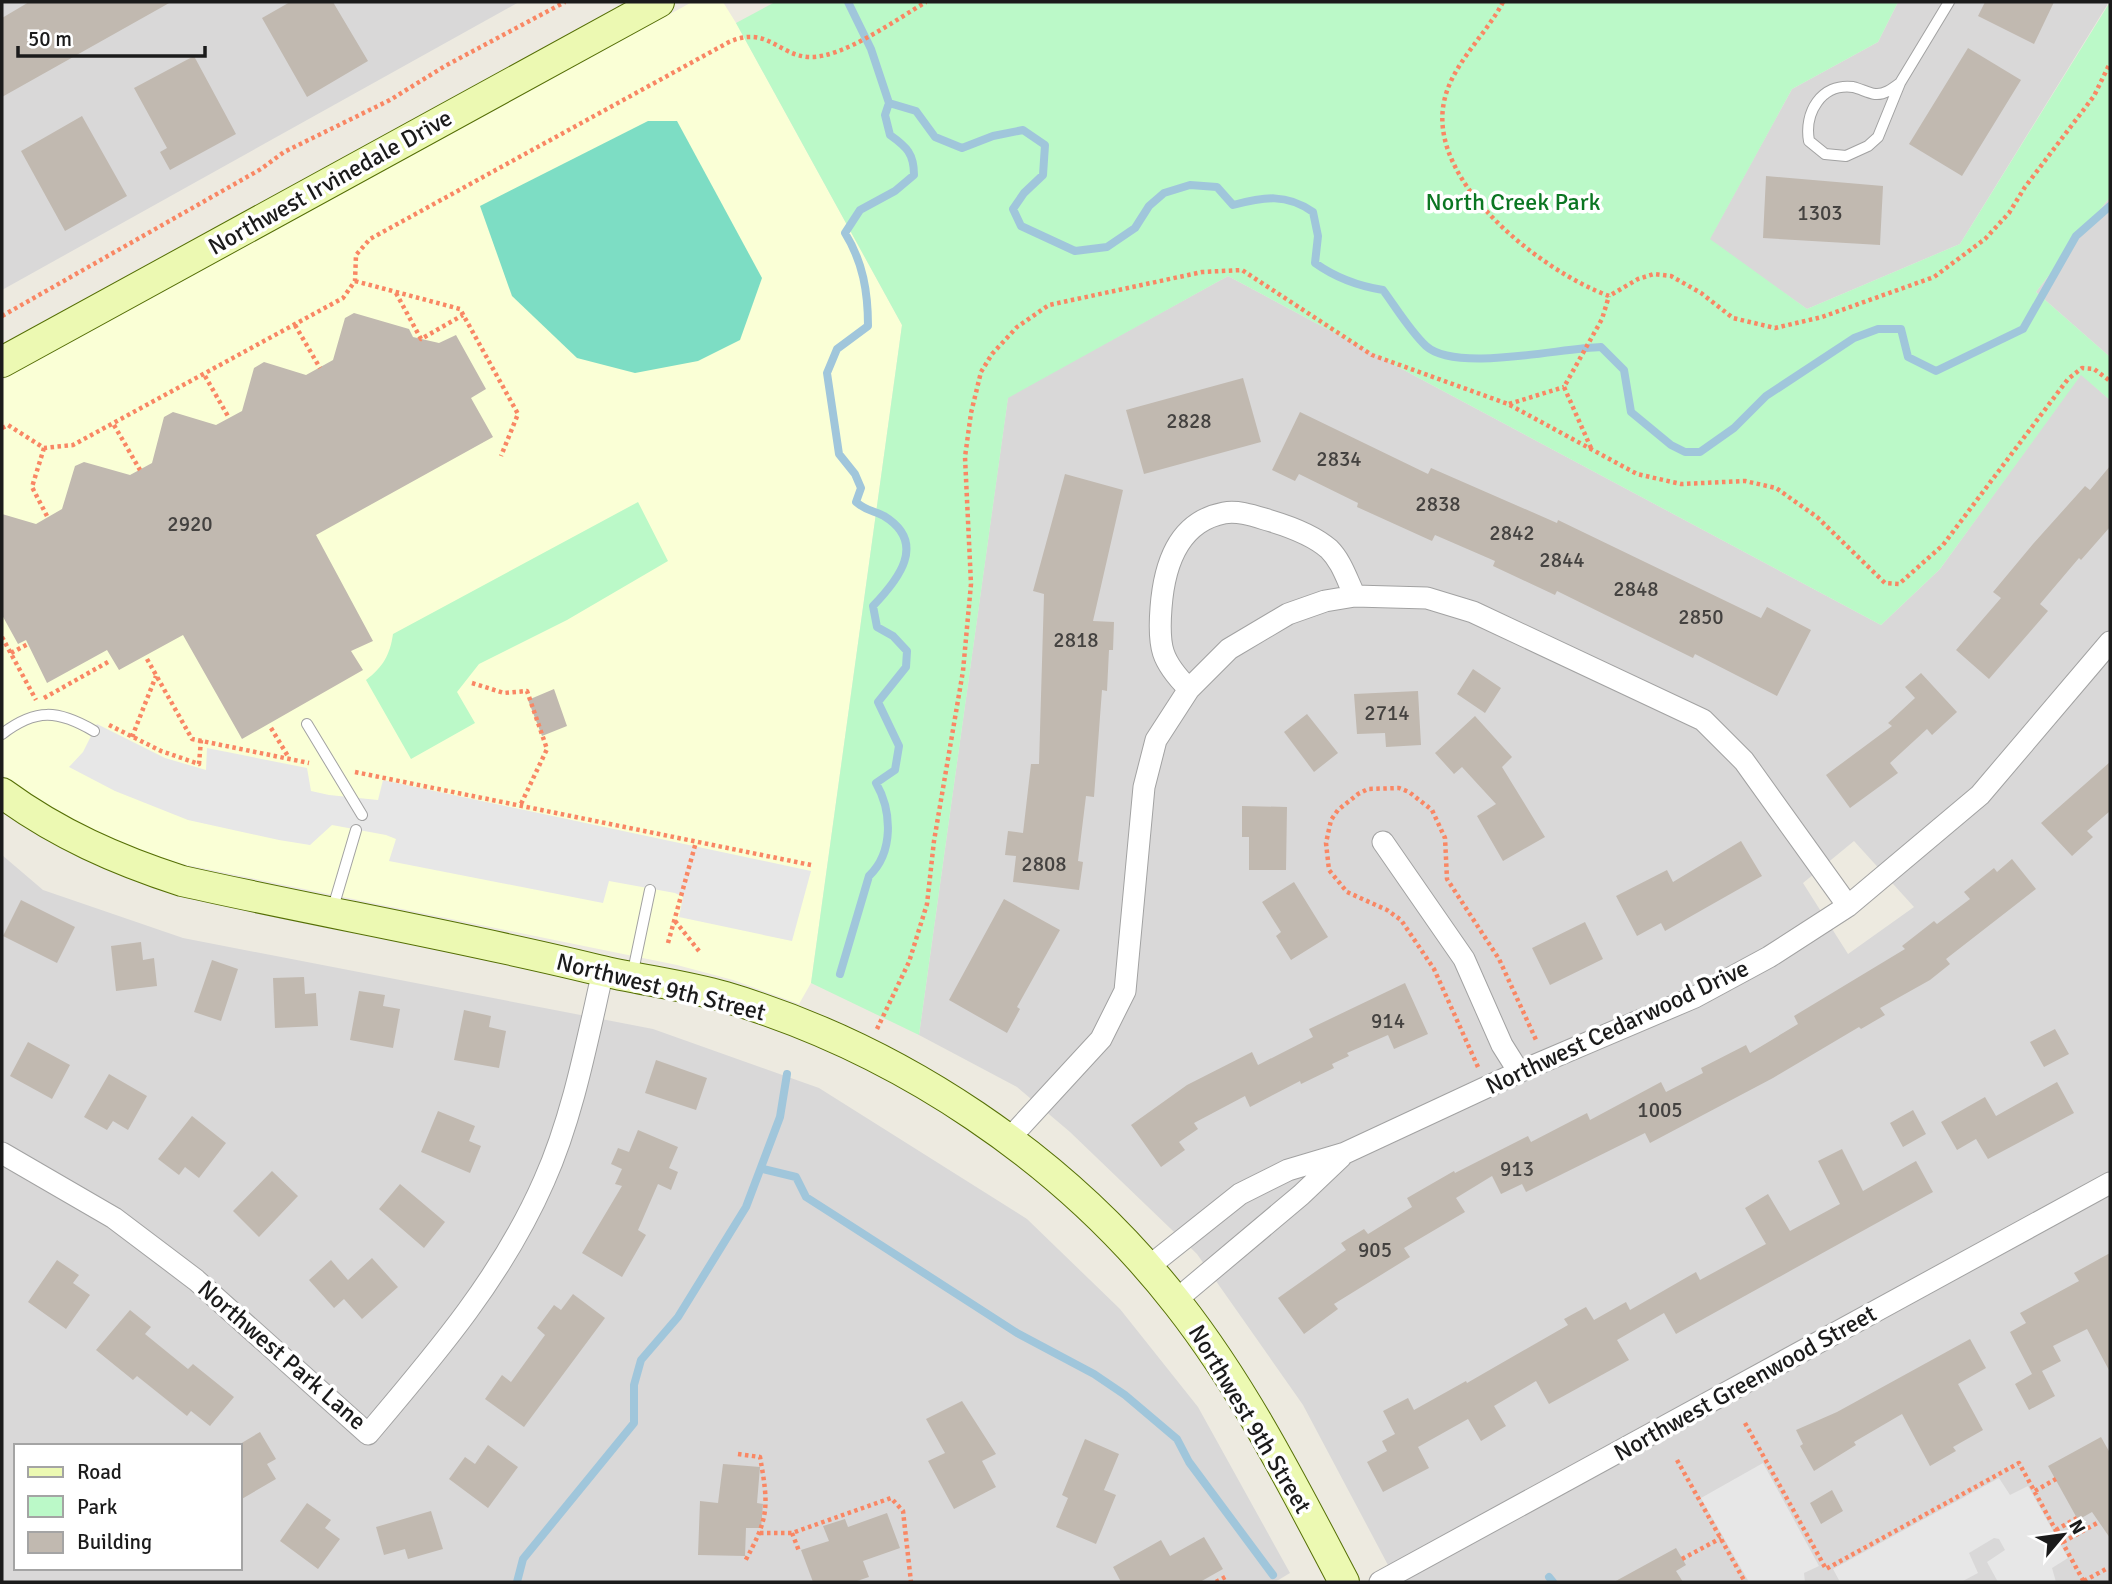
<svg xmlns="http://www.w3.org/2000/svg" width="2112" height="1584" viewBox="0 0 2112 1584" font-family="Signika,sans-serif">
<style>
.residential{fill:#d9d8d8;fill-rule:evenodd}
.education{fill:#faffd6}
.park{fill:#bbf9c8}
.pitch{fill:#7dddc4}
.parking{fill:#e7e7e7}
.lines{fill:none;stroke-linecap:round;stroke-linejoin:round}
.stream{stroke:#a0c6db;stroke-width:8}
.building{fill:#c1b9b0}
.lane-casing{stroke:#a2a2a2;stroke-width:12}
.street-casing{stroke:#a2a2a2;stroke-width:23}
.secondary-casing{stroke:#556f05;stroke-width:32}
.path{stroke:#f98764;stroke-width:4.5;stroke-dasharray:3.5 3.5;stroke-linecap:butt}
.lane{stroke:#fff;stroke-width:10}
.street{stroke:#fff;stroke-width:21}
.secondary{stroke:#ecf9b2;stroke-width:30}
.labels{text-anchor:middle;dominant-baseline:central;stroke-width:7;stroke-linejoin:round;paint-order:stroke}
.number-label{font-size:21px;fill:#444240}
.street-label{font-size:24px;fill:#1b1b1b;stroke:#fff}
.park-label{font-size:24px;fill:#0b7622;stroke:#fff}
</style>
<rect width="100%" height="100%" fill="#edeae0"/>
<!-- residential -->
<path class="residential" d="M 2,2 L 519,2 L 2,290 Z
M 1898,2 L 2109,2 L 1960,244 L 1807,309 L 1709,240 L 1792,89 L 1878,42 Z
M 2110,197 L 2110,357 L 2036,292 Z
M 1228,276 L 1881,625 L 1940,569 L 2081,374 L 2110,400 L 2110,1582 L 1397,1582 L 1303,1405 L 1197,1254 L 1070,1132 L 1017,1087 L 919,1035 L 1008,397 ZM 1854,841 L 1914,907 L 1848,954 L 1803,883 Z
M 2,855 L 43,890 L 183,938 L 653,1029 L 819,1088 L 1027,1219 L 1120,1309 L 1198,1407 L 1290,1573 L 1275,1582 L 2,1582 ZM 16,1446 L 240,1446 L 240,1568 L 16,1568 Z"/>
<!-- education -->
<path class="education" d="M 692,2 L 723,2 L 736,23 L 902,325 L 811,983 L 799,1004 L 733,980 L 677,965 L 177,863 L 114,842 L 58,814 L 2,775 L 2,380 Z"/>
<!-- park -->
<path class="park" d="M 775,2 L 1898,2 L 1878,42 L 1792,89 L 1710,239 L 1807,309 L 1960,244 L 2110,2 L 2110,197 L 2036,292 L 2110,357 L 2110,400 L 2081,375 L 1940,569 L 1881,625 L 1228,276 L 1008,398 L 919,1035 L 811,983 L 902,325 L 736,23 Z
M 638,502 L 668,561 L 567,620 L 479,664 L 457,692 L 475,723 L 411,759 L 366,680 C 383,667 390,655 393,634 Z"/>
<!-- pitch -->
<path class="pitch" d="M 648,121 L 677,121 L 762,278 L 740,340 L 698,361 L 635,373 L 577,358 L 512,296 L 480,206 Z"/>
<!-- parking -->
<path class="parking" d="M 97,724 L 165,758 L 206,770 L 207,748 L 307,768 L 311,791 L 329,795 L 378,800 L 383,780 L 811,871 L 792,941 L 679,917 L 683,897 L 675,893 L 609,881 L 603,903 L 389,861 L 396,839 L 386,835 L 332,825 L 310,845 L 279,840 L 188,820 L 115,791 L 69,767 L 83,752 Z
M 1763,1463 L 1819,1566 L 1804,1573 L 1805,1582 L 1749,1582 L 1701,1498 Z
M 1999,1478 L 2010,1495 L 2028,1486 L 2068,1558 L 2052,1568 L 2056,1582 L 1998,1582 L 1987,1562 L 2005,1550 L 1999,1539 L 1994,1538 L 1969,1553 L 1978,1573 L 1961,1582 L 1840,1582 L 1833,1569 Z"/>
<g class="lines">
<!-- stream -->
<path class="stream" d="M 889,103 L 916,111 L 935,137 L 962,148 L 993,136 L 1023,130 L 1045,145 L 1043,175 L 1024,193 L 1013,209 L 1021,226 L 1075,251 L 1107,247 L 1135,228 L 1149,206 L 1164,193 L 1190,185 L 1217,187 L 1233,205 C 1264,197 1286,193 1313,212 L 1318,236 L 1315,263 C 1336,278 1358,286 1383,290 C 1397,309 1410,331 1426,346 C 1456,373 1560,348 1601,347 L 1624,370 L 1631,412 L 1671,445 L 1685,452 L 1700,452 L 1734,428 L 1766,396 L 1854,338 L 1878,329 L 1901,329 L 1908,357 L 1936,371 L 2023,329 L 2076,236 L 2110,206
M 840,974 L 869,876 C 894,852 892,811 876,783 L 895,770 L 899,746 L 878,702 L 906,667 L 907,651 L 893,636 L 877,627 L 873,606 C 898,580 928,543 884,516 C 873,510 868,512 856,502 L 861,488 L 855,474 L 839,454 L 827,373 L 837,349 L 868,326 C 868,292 863,262 845,233 L 860,210 L 895,191 L 914,175 C 914,154 907,147 890,135 L 885,115 L 889,103 L 871,49 L 848,2
M 763,1169 L 796,1177 L 806,1197 L 831,1213 L 1017,1333 L 1094,1374 L 1125,1395 L 1177,1439 L 1189,1462 L 1273,1575
M 1549,1577 L 1553,1582
M 517,1582 L 523,1559 L 634,1423 L 634,1385 L 641,1360 L 678,1317 L 746,1207 L 780,1117 L 787,1074"/>
</g>
<!-- building -->
<path class="building" d="M 29,2 L 171,2 L 2,97 L 2,18 Z
M 290,2 L 333,2 L 368,61 L 307,97 L 262,18 Z
M 1985,2 L 2054,2 L 2034,44 L 1978,16 Z
M 1968,48 L 2021,80 L 1962,176 L 1909,144 Z
M 194,56 L 236,134 L 170,170 L 160,152 L 167,148 L 134,88 Z
M 82,116 L 127,196 L 65,231 L 21,151 Z
M 1766,176 L 1883,186 L 1880,245 L 1763,238 Z
M 354,313 L 409,329 L 413,337 L 439,343 L 456,335 L 486,389 L 471,398 L 493,437 L 316,535 L 373,641 L 351,651 L 363,670 L 242,739 L 183,635 L 119,670 L 107,650 L 47,683 L 26,640 L 18,644 L 2,615 L 2,514 L 36,524 L 62,509 L 75,466 L 84,462 L 130,475 L 152,463 L 164,417 L 173,412 L 216,425 L 242,411 L 254,368 L 264,362 L 306,375 L 333,360 L 345,318 Z
M 1243,378 L 1261,442 L 1144,474 L 1126,410 Z
M 1300,412 L 1428,474 L 1431,468 L 1557,523 L 1558,520 L 1761,618 L 1767,607 L 1811,630 L 1777,696 L 1695,654 L 1693,658 L 1557,591 L 1555,595 L 1493,566 L 1495,561 L 1435,535 L 1432,541 L 1357,507 L 1358,503 L 1299,474 L 1295,481 L 1272,470 Z
M 2110,466 L 2110,527 L 2081,560 L 2079,558 L 2040,604 L 2048,611 L 1989,679 L 1956,650 L 2001,598 L 1993,592 L 2033,544 L 2085,486 L 2090,490 Z
M 1065,474 L 1123,490 L 1093,621 L 1114,622 L 1113,650 L 1109,650 L 1107,691 L 1102,690 L 1094,797 L 1086,796 L 1078,861 L 1083,862 L 1079,890 L 1013,882 L 1016,856 L 1005,855 L 1008,831 L 1023,833 L 1031,764 L 1039,764 L 1044,594 L 1033,591 Z
M 1473,669 L 1501,688 L 1485,713 L 1457,694 Z
M 1921,673 L 1957,712 L 1932,735 L 1927,729 L 1890,763 L 1898,773 L 1850,808 L 1826,775 L 1892,726 L 1888,723 L 1915,698 L 1905,687 Z
M 554,689 L 567,726 L 542,736 L 528,700 Z
M 1418,691 L 1421,745 L 1386,747 L 1385,733 L 1357,734 L 1354,694 Z
M 1307,714 L 1338,753 L 1314,772 L 1284,732 Z
M 1475,716 L 1512,757 L 1502,767 L 1545,837 L 1503,861 L 1477,816 L 1496,804 L 1462,767 L 1454,774 L 1435,753 Z
M 2110,762 L 2110,811 L 2087,831 L 2093,837 L 2072,856 L 2041,823 Z
M 1242,806 L 1287,807 L 1286,870 L 1249,870 L 1249,837 L 1242,837 Z
M 1741,841 L 1762,876 L 1665,931 L 1661,923 L 1637,936 L 1616,896 L 1667,870 L 1673,882 Z
M 2012,859 L 2036,889 L 1946,959 L 1950,964 L 1930,980 L 1880,1008 L 1885,1015 L 1861,1029 L 1859,1027 L 1773,1078 L 1650,1143 L 1645,1133 L 1526,1192 L 1522,1184 L 1501,1194 L 1492,1176 L 1456,1198 L 1465,1212 L 1404,1248 L 1410,1257 L 1334,1304 L 1338,1309 L 1304,1334 L 1278,1298 L 1346,1250 L 1341,1243 L 1364,1229 L 1368,1234 L 1412,1207 L 1407,1198 L 1454,1171 L 1455,1173 L 1528,1136 L 1531,1142 L 1587,1113 L 1590,1120 L 1661,1082 L 1666,1092 L 1703,1073 L 1701,1068 L 1746,1045 L 1750,1053 L 1798,1024 L 1794,1016 L 1905,949 L 1902,946 L 1934,921 L 1937,924 L 1970,899 L 1964,892 L 1994,868 L 1997,872 Z
M 1294,882 L 1328,937 L 1291,960 L 1276,936 L 1281,932 L 1262,902 Z
M 1004,899 L 1060,930 L 1017,1007 L 1020,1009 L 1007,1033 L 949,1000 Z
M 21,900 L 75,927 L 57,963 L 3,936 Z
M 1585,922 L 1603,959 L 1550,985 L 1532,948 Z
M 141,942 L 143,960 L 154,958 L 157,986 L 116,991 L 111,946 Z
M 212,960 L 238,969 L 221,1021 L 194,1012 Z
M 304,977 L 305,994 L 316,993 L 318,1026 L 275,1028 L 273,978 Z
M 1405,983 L 1428,1034 L 1394,1049 L 1388,1035 L 1347,1053 L 1349,1056 L 1332,1064 L 1334,1068 L 1301,1084 L 1300,1081 L 1250,1107 L 1245,1096 L 1194,1123 L 1198,1129 L 1179,1142 L 1185,1150 L 1161,1167 L 1131,1125 L 1187,1085 L 1252,1052 L 1258,1065 L 1313,1037 L 1309,1029 Z
M 359,991 L 385,995 L 383,1006 L 400,1009 L 393,1048 L 350,1040 Z
M 464,1010 L 491,1016 L 489,1027 L 506,1031 L 499,1068 L 454,1060 Z
M 2055,1029 L 2069,1054 L 2044,1067 L 2030,1042 Z
M 28,1042 L 70,1065 L 52,1099 L 10,1076 Z
M 656,1060 L 707,1078 L 696,1110 L 645,1093 Z
M 109,1074 L 147,1096 L 128,1130 L 113,1121 L 107,1130 L 84,1117 Z
M 2057,1082 L 2074,1113 L 1988,1159 L 1976,1139 L 1957,1150 L 1941,1122 L 1985,1097 L 1996,1116 Z
M 1913,1110 L 1926,1134 L 1903,1147 L 1890,1123 Z
M 438,1111 L 475,1126 L 469,1141 L 481,1146 L 470,1173 L 421,1152 Z
M 192,1116 L 226,1143 L 199,1178 L 185,1167 L 179,1175 L 158,1159 Z
M 638,1130 L 678,1147 L 669,1168 L 678,1172 L 671,1190 L 658,1184 L 638,1230 L 646,1235 L 622,1277 L 582,1253 L 622,1186 L 615,1184 L 622,1169 L 611,1164 L 618,1148 L 629,1152 Z
M 1842,1149 L 1863,1191 L 1916,1161 L 1933,1192 L 1676,1334 L 1664,1313 L 1617,1340 L 1629,1360 L 1549,1404 L 1536,1381 L 1494,1406 L 1506,1426 L 1481,1441 L 1468,1419 L 1418,1447 L 1429,1468 L 1383,1492 L 1367,1462 L 1387,1451 L 1382,1441 L 1395,1434 L 1383,1411 L 1408,1398 L 1414,1410 L 1466,1381 L 1467,1383 L 1568,1325 L 1564,1319 L 1586,1307 L 1594,1320 L 1626,1302 L 1630,1310 L 1696,1272 L 1700,1280 L 1766,1244 L 1745,1208 L 1768,1194 L 1790,1231 L 1840,1204 L 1818,1161 Z
M 272,1171 L 298,1196 L 259,1237 L 233,1211 Z
M 400,1184 L 445,1222 L 424,1248 L 379,1209 Z
M 2110,1253 L 2110,1372 L 2087,1329 L 2053,1346 L 2061,1361 L 2042,1371 L 2055,1396 L 2029,1410 L 2015,1384 L 2032,1374 L 2010,1332 L 2026,1323 L 2020,1313 L 2079,1281 L 2074,1273 Z
M 372,1258 L 398,1287 L 362,1319 L 344,1299 L 334,1308 L 309,1280 L 331,1260 L 348,1280 Z
M 57,1260 L 79,1275 L 73,1283 L 90,1295 L 66,1329 L 28,1302 Z
M 573,1294 L 605,1318 L 524,1427 L 485,1399 L 502,1375 L 511,1382 L 545,1335 L 537,1328 L 554,1305 L 561,1310 Z
M 130,1310 L 151,1327 L 145,1334 L 188,1369 L 193,1364 L 234,1397 L 210,1426 L 191,1411 L 187,1416 L 137,1376 L 133,1380 L 96,1350 Z
M 1970,1339 L 1986,1368 L 1958,1384 L 1983,1430 L 1953,1447 L 1956,1451 L 1930,1466 L 1902,1414 L 1854,1442 L 1856,1445 L 1814,1471 L 1800,1446 L 1803,1444 L 1796,1430 L 1837,1412 Z
M 962,1401 L 996,1454 L 982,1461 L 996,1487 L 954,1509 L 928,1461 L 945,1453 L 926,1419 Z
M 260,1432 L 276,1459 L 267,1464 L 276,1479 L 240,1500 L 240,1444 Z
M 2101,1437 L 2110,1453 L 2110,1538 L 2092,1512 L 2078,1520 L 2048,1466 Z
M 1085,1439 L 1119,1454 L 1104,1490 L 1116,1495 L 1096,1544 L 1056,1527 L 1068,1498 L 1062,1495 Z
M 488,1445 L 518,1467 L 488,1508 L 449,1479 L 465,1457 L 475,1464 Z
M 723,1464 L 760,1467 L 757,1503 L 763,1504 L 761,1528 L 746,1528 L 745,1556 L 698,1555 L 700,1501 L 718,1503 Z
M 1832,1490 L 1843,1511 L 1821,1524 L 1810,1503 Z
M 307,1503 L 331,1520 L 325,1528 L 340,1539 L 318,1569 L 280,1541 Z
M 431,1511 L 443,1549 L 408,1559 L 405,1549 L 384,1555 L 376,1527 Z
M 887,1513 L 900,1548 L 863,1561 L 869,1577 L 854,1582 L 813,1582 L 801,1550 L 829,1541 L 823,1526 L 845,1519 L 848,1527 Z
M 1204,1537 L 1223,1569 L 1200,1582 L 1121,1582 L 1113,1567 L 1161,1540 L 1170,1556 Z
M 1676,1548 L 1686,1565 L 1676,1571 L 1683,1582 L 1614,1582 Z"/>
<g class="lines">
<defs>
<path id="lane" d="M 1900,83 C 1892,89 1884,95 1875,94 C 1868,93 1861,89 1853,87 C 1821,83 1804,113 1809,141 L 1825,154 L 1846,156 L 1868,146 L 1878,137 L 1900,83 L 1949,2
M 307,724 L 362,815
M 2,734 C 36,708 58,710 94,731
M 332,911 L 356,830
M 632,976 L 650,890"/>
<path id="street" d="M 1189,689 C 1161,661 1158,647 1161,608 C 1164,567 1177,522 1224,513 C 1239,510 1257,517 1271,521 C 1291,527 1313,535 1329,549 C 1342,562 1347,580 1355,596
M 1383,842 L 1464,959 L 1502,1045 L 1519,1072
M 1008,1140 L 1101,1039 L 1125,991 L 1144,787 L 1156,740 L 1189,689 L 1229,649 L 1288,614 L 1325,601 L 1355,596 L 1427,598 L 1473,612 L 1703,720 L 1744,761 L 1848,906
M 2,1153 L 114,1218 L 196,1280 L 368,1434 C 435,1355 502,1277 544,1181 C 573,1116 587,1041 603,971
M 1147,1268 L 1240,1194 L 1288,1170 L 1345,1153 L 1519,1072 L 1695,997 L 1769,957 L 1848,906 L 1980,795 L 2110,642
M 1176,1300 L 1301,1195 L 1341,1157
M 1380,1582 L 2110,1183"/>
<path id="secondary" d="M 2,362 L 659,2
M 2,793 C 58,834 117,860 182,881 C 320,912 460,936 598,970 C 640,980 683,985 725,997 C 900,1049 1065,1159 1178,1304 C 1244,1388 1294,1487 1344,1582"/>
</defs>
<!-- lane casing -->
<use href="#lane" class="lane-casing"/>
<!-- street casing -->
<use href="#street" class="street-casing"/>
<!-- secondary casing -->
<use href="#secondary" class="secondary-casing"/>
<!-- path -->
<path class="path" d="M 1503,2 C 1486,35 1451,65 1444,102 C 1427,183 1543,272 1609,296 L 1638,279 L 1654,274 L 1671,276 L 1701,293 L 1733,318 L 1775,328 L 1822,317 L 1934,277 L 1985,239 L 2009,213 L 2025,187 L 2094,96 L 2110,63
M 355,281 L 460,309 L 518,414 L 501,456
M 396,293 L 421,339 L 463,315
M 2,316 L 261,169 L 284,152 L 390,100 L 445,66 L 565,2
M 295,325 L 320,368
M 205,376 L 229,418
M 1509,404 L 1564,387
M 114,425 L 140,470
M 2,428 L 8,425 L 44,448 L 73,445 L 343,298 L 355,281 L 356,255 L 370,239 L 729,42 C 768,25 778,56 810,57 C 843,58 897,19 926,2
M 44,448 L 32,487 L 48,518
M 1591,448 L 1564,387 L 1602,319 L 1609,296
M 2,637 L 36,700
M 11,653 L 28,644
M 147,659 L 192,739 L 309,763
M 472,683 L 504,693 L 527,691 L 547,749 L 520,806
M 44,698 L 108,662
M 109,725 L 161,751 L 199,764 L 201,740
M 271,728 L 289,758
M 132,737 L 156,676
M 355,772 L 811,865
M 675,921 L 699,951
M 668,943 L 696,842
M 877,1029 L 909,962 L 927,904 L 934,841 L 963,671 L 971,584 L 965,457 L 971,413 L 981,372 L 992,354 L 1017,327 L 1049,305 L 1202,272 L 1242,270 L 1372,355 L 1508,404 L 1637,474 L 1681,484 L 1745,481 L 1776,488 L 1817,517 L 1885,583 L 1899,584 L 1943,545 L 2068,379 L 2082,368 L 2094,369 L 2110,381
M 1478,1067 L 1434,969 L 1401,920 L 1387,910 L 1347,892 L 1329,870 L 1326,843 L 1331,820 L 1338,810 L 1358,794 L 1368,789 L 1399,788 L 1409,792 L 1432,810 L 1445,838 L 1447,879 L 1499,959 L 1537,1042
M 1745,1423 L 1826,1569 L 2019,1463 L 2084,1582
M 738,1454 L 760,1457 C 769,1507 769,1518 744,1563
M 1677,1460 L 1745,1582
M 2035,1491 L 2056,1479
M 2056,1530 L 2077,1518
M 760,1533 L 792,1533 L 891,1498 L 903,1511 L 911,1582
M 792,1533 L 799,1551
M 2063,1542 L 2099,1522
M 1682,1559 L 1721,1538
M 2084,1581 L 2106,1569
M 1216,1582 L 1227,1576"/>
<!-- lane -->
<use href="#lane" class="lane"/>
<!-- street -->
<use href="#street" class="street"/>
<!-- secondary -->
<use href="#secondary" class="secondary"/>
</g>
<g class="labels">
<!-- number labels -->
<g class="number-label">
<text x="1820" y="213">1303</text>
<text x="1189" y="421">2828</text>
<text x="1339" y="459">2834</text>
<text x="1438" y="504">2838</text>
<text x="190" y="524">2920</text>
<text x="1512" y="533">2842</text>
<text x="1562" y="560">2844</text>
<text x="1636" y="589">2848</text>
<text x="1701" y="617">2850</text>
<text x="1076" y="640">2818</text>
<text x="1387" y="713">2714</text>
<text x="1044" y="864">2808</text>
<text x="1388" y="1021">914</text>
<text x="1660" y="1110">1005</text>
<text x="1517" y="1169">913</text>
<text x="1375" y="1250">905</text>
</g>
<!-- street labels -->
<g class="street-label">
<text transform="translate(330 182) rotate(-29)">Northwest Irvinedale Drive</text>
<text transform="translate(661 987) rotate(14)">Northwest 9th Street</text>
<text transform="translate(1617 1027) rotate(-25)">Northwest Cedarwood Drive</text>
<text transform="translate(282 1355) rotate(41)">Northwest Park Lane</text>
<text transform="translate(1745 1383) rotate(-29)">Northwest Greenwood Street</text>
<text transform="translate(1250 1419) rotate(59)">Northwest 9th Street</text>
</g>
<!-- park labels -->
<g class="park-label">
<text x="1513" y="202">North Creek Park</text>
</g>
</g>
<!-- border -->
<rect width="2112" height="1584" fill="none" stroke="#1b1b1b" stroke-width="7"/>
<!-- legend -->
<rect x="14" y="1444" width="228" height="126" fill="#ffffff" stroke="#a4a4a4" stroke-width="2"/>
<rect x="28" y="1467" width="35" height="10" fill="#ecf9b2" stroke="#a4a4a4" stroke-width="2"/>
<text x="77" y="1479" font-size="21" fill="#1b1b1b">Road</text>
<rect x="28" y="1496" width="35" height="21" fill="#bbf9c8" stroke="#a4a4a4" stroke-width="2"/>
<text x="77" y="1514" font-size="21" fill="#1b1b1b">Park</text>
<rect x="28" y="1532" width="35" height="21" fill="#c1b9b0" stroke="#a4a4a4" stroke-width="2"/>
<text x="77" y="1549" font-size="21" fill="#1b1b1b">Building</text>
<!-- north arrow -->
<g transform="translate(2063 1535) rotate(61)" stroke="#ffffff" stroke-width="5" paint-order="stroke">
<path d="M0-5L12 26L0 18L-12 26Z" fill="#1b1b1b"/>
<text y="-10" font-size="19" font-weight="bold" text-anchor="middle" fill="#1b1b1b">N</text>
</g>
<!-- scale -->
<path d="M18 46v10h187v-10" fill="none" stroke="#1b1b1b" stroke-width="3.5"/>
<text x="28" y="46" font-size="21" fill="#1b1b1b" stroke="#ffffff" stroke-width="5" paint-order="stroke">50 m</text>
</svg>
